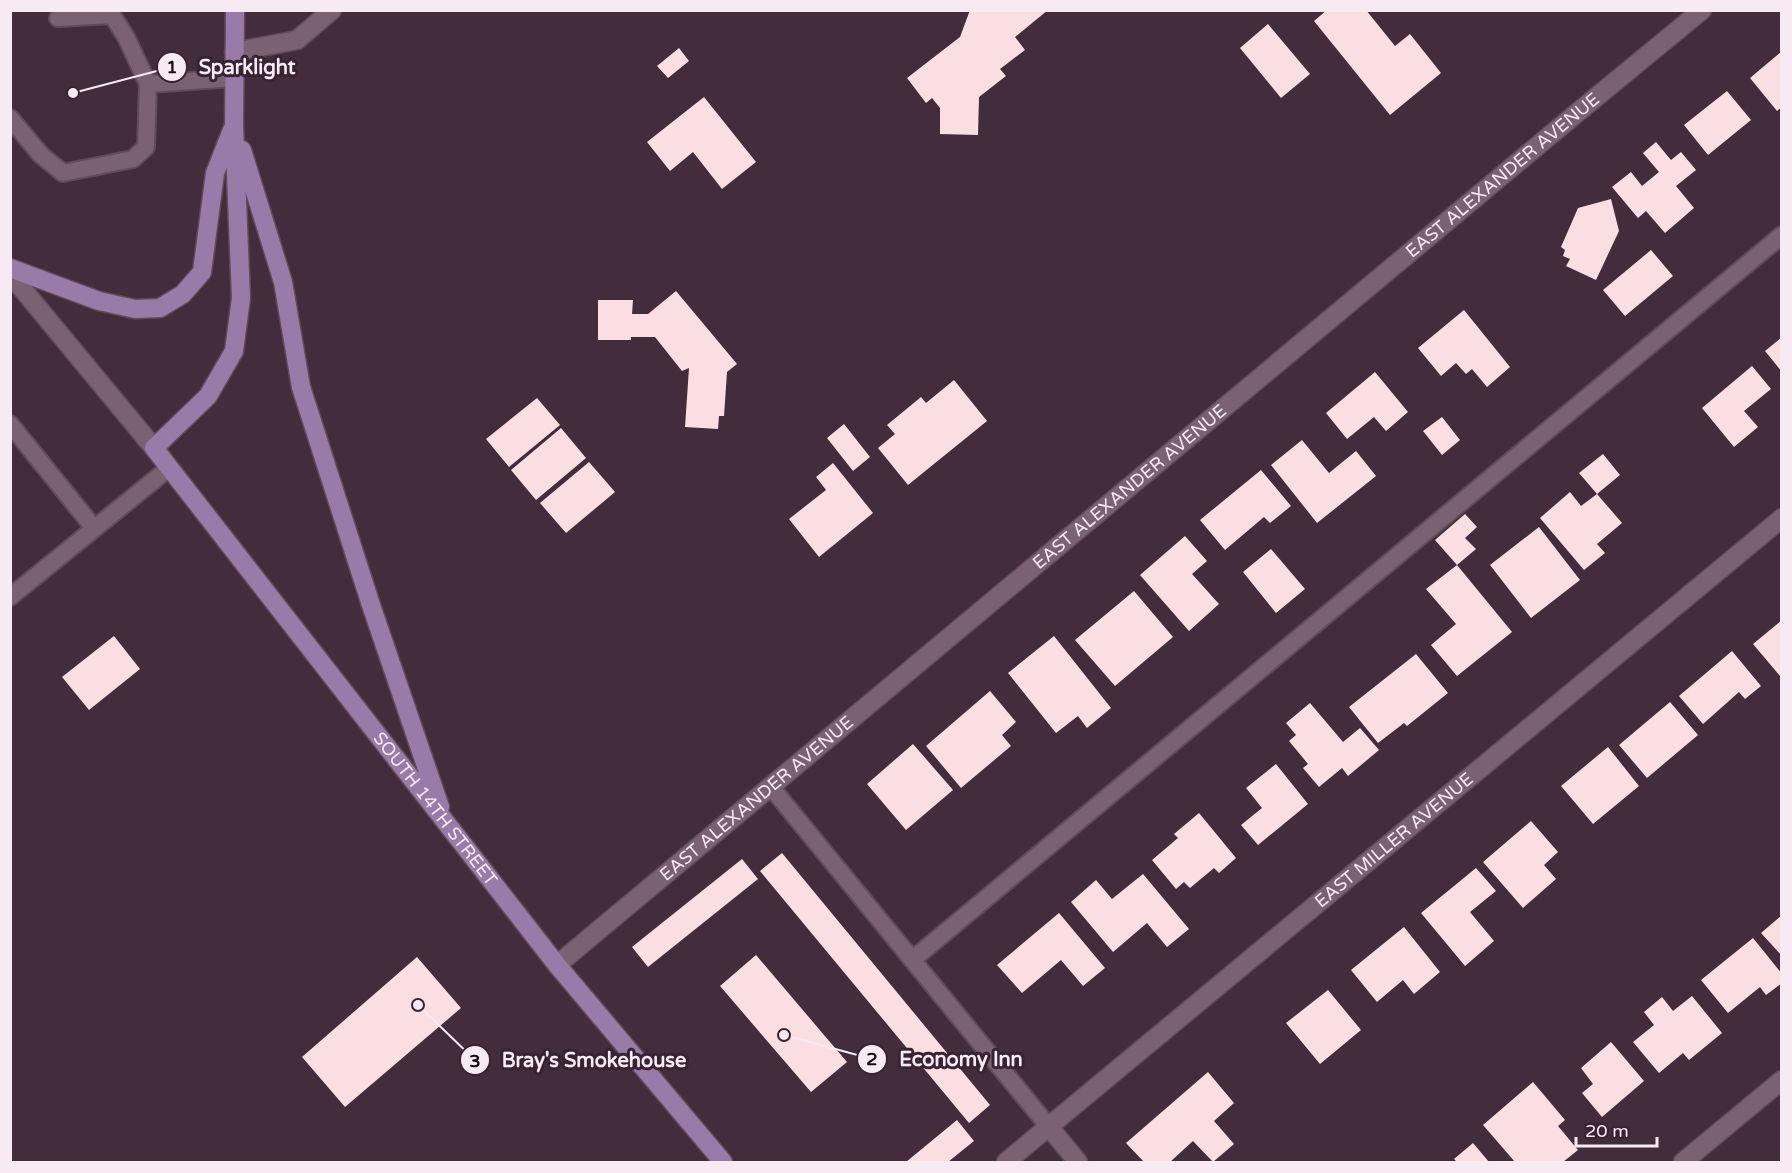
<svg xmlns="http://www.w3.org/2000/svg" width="1792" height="1173" viewBox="0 0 1792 1173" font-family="'Varela Round',sans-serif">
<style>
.building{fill:#fbdee1}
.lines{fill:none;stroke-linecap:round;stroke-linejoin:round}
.service-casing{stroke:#5f4c59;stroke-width:20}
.minor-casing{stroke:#5f4c59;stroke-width:21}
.secondary-casing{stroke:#5f4c59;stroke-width:21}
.primary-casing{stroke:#5f4c59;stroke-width:21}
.service{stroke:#7b6273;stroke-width:16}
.minor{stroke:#7b6273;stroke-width:18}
.secondary{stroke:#7b6273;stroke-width:18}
.primary{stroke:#997aa8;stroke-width:18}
.labels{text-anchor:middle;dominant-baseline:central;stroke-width:6;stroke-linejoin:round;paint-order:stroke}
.street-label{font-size:18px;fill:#f8eaf3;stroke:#382332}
.leader{fill:none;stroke:#f8eaf3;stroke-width:2}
.callout-dot{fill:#f8eaf3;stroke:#382332;stroke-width:2}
.mark-label{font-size:18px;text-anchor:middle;font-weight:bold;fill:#111}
.callout-label{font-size:20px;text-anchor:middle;font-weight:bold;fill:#f8eaf3;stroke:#382332;stroke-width:6;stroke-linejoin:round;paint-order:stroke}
</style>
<rect width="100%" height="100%" fill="#432d3c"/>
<!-- building -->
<path class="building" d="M 970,10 L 1048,10 L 1015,37 L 1025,50 L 1000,69 L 1006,76 L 979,97 L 978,135 L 940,134 L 940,108 L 932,98 L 926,103 L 907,78 L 960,37 Z
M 1327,10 L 1366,10 L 1395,46 L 1410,34 L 1441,73 L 1390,115 L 1314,21 Z
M 1268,24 L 1310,74 L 1281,98 L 1240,48 Z
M 679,48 L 689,61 L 668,78 L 657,66 Z
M 1782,51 L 1782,107 L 1777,111 L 1750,78 Z
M 1727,91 L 1751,120 L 1708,155 L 1684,125 Z
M 704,97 L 756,162 L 722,189 L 693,152 L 670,171 L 647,142 Z
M 1656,142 L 1671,160 L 1681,152 L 1696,170 L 1676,186 L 1694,208 L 1665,233 L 1646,211 L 1638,218 L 1612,187 L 1631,172 L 1642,186 L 1659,172 L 1643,153 Z
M 1611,199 L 1619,231 L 1596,280 L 1566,266 L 1570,259 L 1563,256 L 1565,250 L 1561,247 L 1578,208 Z
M 1651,250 L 1673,276 L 1625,316 L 1603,290 Z
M 676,291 L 737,364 L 727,372 L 724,416 L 719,416 L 718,429 L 685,427 L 689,368 L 682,371 L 655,337 L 631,337 L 631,340 L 598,340 L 598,300 L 633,300 L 632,314 L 648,314 Z
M 1464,310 L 1510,367 L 1487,387 L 1472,369 L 1466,374 L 1456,363 L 1441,376 L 1418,348 Z
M 1782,337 L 1782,372 L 1765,351 Z
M 1752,366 L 1771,389 L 1744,411 L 1758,427 L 1734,447 L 1702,408 Z
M 1375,372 L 1408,412 L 1386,431 L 1374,417 L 1347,439 L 1326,413 Z
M 954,380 L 987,421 L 908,485 L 878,448 L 895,434 L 887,425 L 921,397 L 926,403 Z
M 537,398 L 560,425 L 509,467 L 486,439 Z
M 1442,417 L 1460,440 L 1442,455 L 1423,431 Z
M 844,424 L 870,457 L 853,471 L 827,438 Z
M 561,428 L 586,458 L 536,500 L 511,470 Z
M 1302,440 L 1329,473 L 1356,451 L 1376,476 L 1317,523 L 1271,465 Z
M 1603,454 L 1620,475 L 1597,494 L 1579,473 Z
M 589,462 L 615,492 L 566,533 L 540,503 Z
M 833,463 L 873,513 L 819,557 L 789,519 L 826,490 L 816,477 Z
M 1261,470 L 1291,506 L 1270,523 L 1264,517 L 1225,550 L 1200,520 Z
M 1570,492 L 1581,506 L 1597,494 L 1622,523 L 1597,544 L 1605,553 L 1584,570 L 1540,518 Z
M 1465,514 L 1477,527 L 1465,538 L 1476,549 L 1457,565 L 1512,632 L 1457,676 L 1431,645 L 1456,624 L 1426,589 L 1457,565 L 1435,540 Z
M 1539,527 L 1580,580 L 1531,618 L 1490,565 Z
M 1185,536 L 1207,561 L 1192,574 L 1219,604 L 1189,631 L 1140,575 Z
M 1271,549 L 1305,589 L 1276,613 L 1243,572 Z
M 1134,591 L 1173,637 L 1115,686 L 1075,640 Z
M 1782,620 L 1782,675 L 1780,676 L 1753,644 Z
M 114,636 L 140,669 L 89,710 L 62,677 Z
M 1054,636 L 1111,708 L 1087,728 L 1078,716 L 1056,733 L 1008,673 Z
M 1732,651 L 1761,686 L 1745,699 L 1739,692 L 1703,724 L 1679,696 Z
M 1416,654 L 1448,693 L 1407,726 L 1404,723 L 1378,743 L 1349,707 Z
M 990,691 L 1016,722 L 1002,735 L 1011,746 L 961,788 L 926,746 Z
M 1670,702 L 1698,735 L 1647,778 L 1619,745 Z
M 1310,703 L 1343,742 L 1360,728 L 1379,750 L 1348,776 L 1342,768 L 1319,787 L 1303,768 L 1308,764 L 1289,741 L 1296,735 L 1286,723 Z
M 913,744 L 953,790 L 906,830 L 867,784 Z
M 1608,747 L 1639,786 L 1593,824 L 1561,786 Z
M 1276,764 L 1308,804 L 1258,845 L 1241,825 L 1262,808 L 1246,788 Z
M 1199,813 L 1236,858 L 1219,873 L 1214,868 L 1190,888 L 1184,882 L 1176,889 L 1152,860 L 1178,838 L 1174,834 Z
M 1531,821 L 1558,852 L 1544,865 L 1556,879 L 1523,908 L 1483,862 Z
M 782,853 L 990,1105 L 969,1123 L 760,871 Z
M 742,859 L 758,879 L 648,967 L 632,947 Z
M 1476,868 L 1496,891 L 1470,912 L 1494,941 L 1465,966 L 1421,913 Z
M 1143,874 L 1189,929 L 1167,947 L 1147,923 L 1113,952 L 1071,902 L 1096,880 L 1112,899 Z
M 1059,913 L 1105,968 L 1083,986 L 1061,960 L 1022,993 L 997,965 Z
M 1782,915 L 1782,956 L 1761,933 Z
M 1404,927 L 1440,972 L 1414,994 L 1403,980 L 1377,1002 L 1351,970 Z
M 1753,938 L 1782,974 L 1782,983 L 1766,995 L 1760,987 L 1728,1013 L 1701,980 Z
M 756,955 L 847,1062 L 811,1092 L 720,986 Z
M 417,957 L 461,1008 L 345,1107 L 302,1057 Z
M 1328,990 L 1361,1030 L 1320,1064 L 1286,1023 Z
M 1692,996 L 1722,1033 L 1689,1060 L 1683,1053 L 1659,1073 L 1633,1042 L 1654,1025 L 1644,1012 L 1662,997 L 1673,1011 Z
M 1611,1042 L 1644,1081 L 1602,1117 L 1582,1093 L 1593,1084 L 1581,1068 Z
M 1208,1072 L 1234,1103 L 1214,1121 L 1234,1144 L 1213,1162 L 1193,1141 L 1170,1162 L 1144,1162 L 1126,1143 Z
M 1533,1082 L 1565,1120 L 1558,1126 L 1578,1150 L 1563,1162 L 1515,1162 L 1483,1125 Z
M 957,1120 L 974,1141 L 948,1162 L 906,1162 Z
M 1473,1143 L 1489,1162 L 1457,1162 L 1454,1159 Z"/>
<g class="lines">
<defs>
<path id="service" d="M 58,18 L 112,15 L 126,37 L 148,84
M 10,118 L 41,155 L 63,173 L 133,159 L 146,147 L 148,84 L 234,78
M 10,424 L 94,528
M 10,597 L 169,468
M 771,787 L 1049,1127
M 912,960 L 1782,235"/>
<g id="minor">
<path d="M 234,52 L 297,40 L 332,10"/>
<path id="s1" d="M 557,965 L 1566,122 L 1702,10"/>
<path d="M 1049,1127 L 1078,1162"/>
<path id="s2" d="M 1006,1162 L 1782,518"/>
<path d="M 1683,1162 L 1782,1080"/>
</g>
<path id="secondary" d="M 10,274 L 154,448"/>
<g id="primary">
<path id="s3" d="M 235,10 L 234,126 L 241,298 L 234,351 L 208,396 L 154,448 L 557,965 L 723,1162"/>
<path d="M 242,150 L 283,282 L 301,387 L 371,605 L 440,807"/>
<path d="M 10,268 L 99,301 L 135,309 L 160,308 L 183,294 L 202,272 L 215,173 L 232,130"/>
</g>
</defs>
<!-- service casing -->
<use href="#service" class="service-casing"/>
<!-- minor casing -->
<use href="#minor" class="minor-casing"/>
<!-- secondary casing -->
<use href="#secondary" class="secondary-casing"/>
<!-- primary casing -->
<use href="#primary" class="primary-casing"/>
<!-- service -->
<use href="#service" class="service"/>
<!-- minor -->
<use href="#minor" class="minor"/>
<!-- secondary -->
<use href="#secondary" class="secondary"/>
<!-- primary -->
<use href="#primary" class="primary"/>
</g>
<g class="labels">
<!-- street labels -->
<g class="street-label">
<text stroke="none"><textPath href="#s1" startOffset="1232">EAST ALEXANDER AVENUE</textPath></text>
<text stroke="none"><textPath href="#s1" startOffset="746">EAST ALEXANDER AVENUE</textPath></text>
<text stroke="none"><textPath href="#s1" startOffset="260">EAST ALEXANDER AVENUE</textPath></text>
<text stroke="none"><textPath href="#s3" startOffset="926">SOUTH 14TH STREET</textPath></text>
<text stroke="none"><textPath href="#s2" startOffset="504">EAST MILLER AVENUE</textPath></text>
</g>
</g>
<!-- callouts -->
<path class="leader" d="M73 93L172 67M784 1035L872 1059M418 1005L475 1060"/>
<g class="callout-dot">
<circle cx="73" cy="93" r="6"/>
<circle cx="784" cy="1035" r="6"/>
<circle cx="418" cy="1005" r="6"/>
<circle cx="172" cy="67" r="15"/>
<circle cx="872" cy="1059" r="15"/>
<circle cx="475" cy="1060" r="15"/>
</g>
<g class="mark-label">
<text x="172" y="73">1</text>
<text x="872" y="1065">2</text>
<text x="475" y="1067">3</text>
</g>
<g class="callout-label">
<text x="247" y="74">Sparklight</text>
<text x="961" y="1066">Economy Inn</text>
<text x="594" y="1067">Bray's Smokehouse</text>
</g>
<!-- border -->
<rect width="1792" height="1173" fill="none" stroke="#f8eaf3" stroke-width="24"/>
<!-- scale -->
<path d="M1576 1137v9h81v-9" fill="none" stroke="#f8eaf3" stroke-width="3"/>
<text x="1585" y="1137" font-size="18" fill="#f8eaf3" stroke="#382332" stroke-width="4.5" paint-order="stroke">20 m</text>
</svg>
